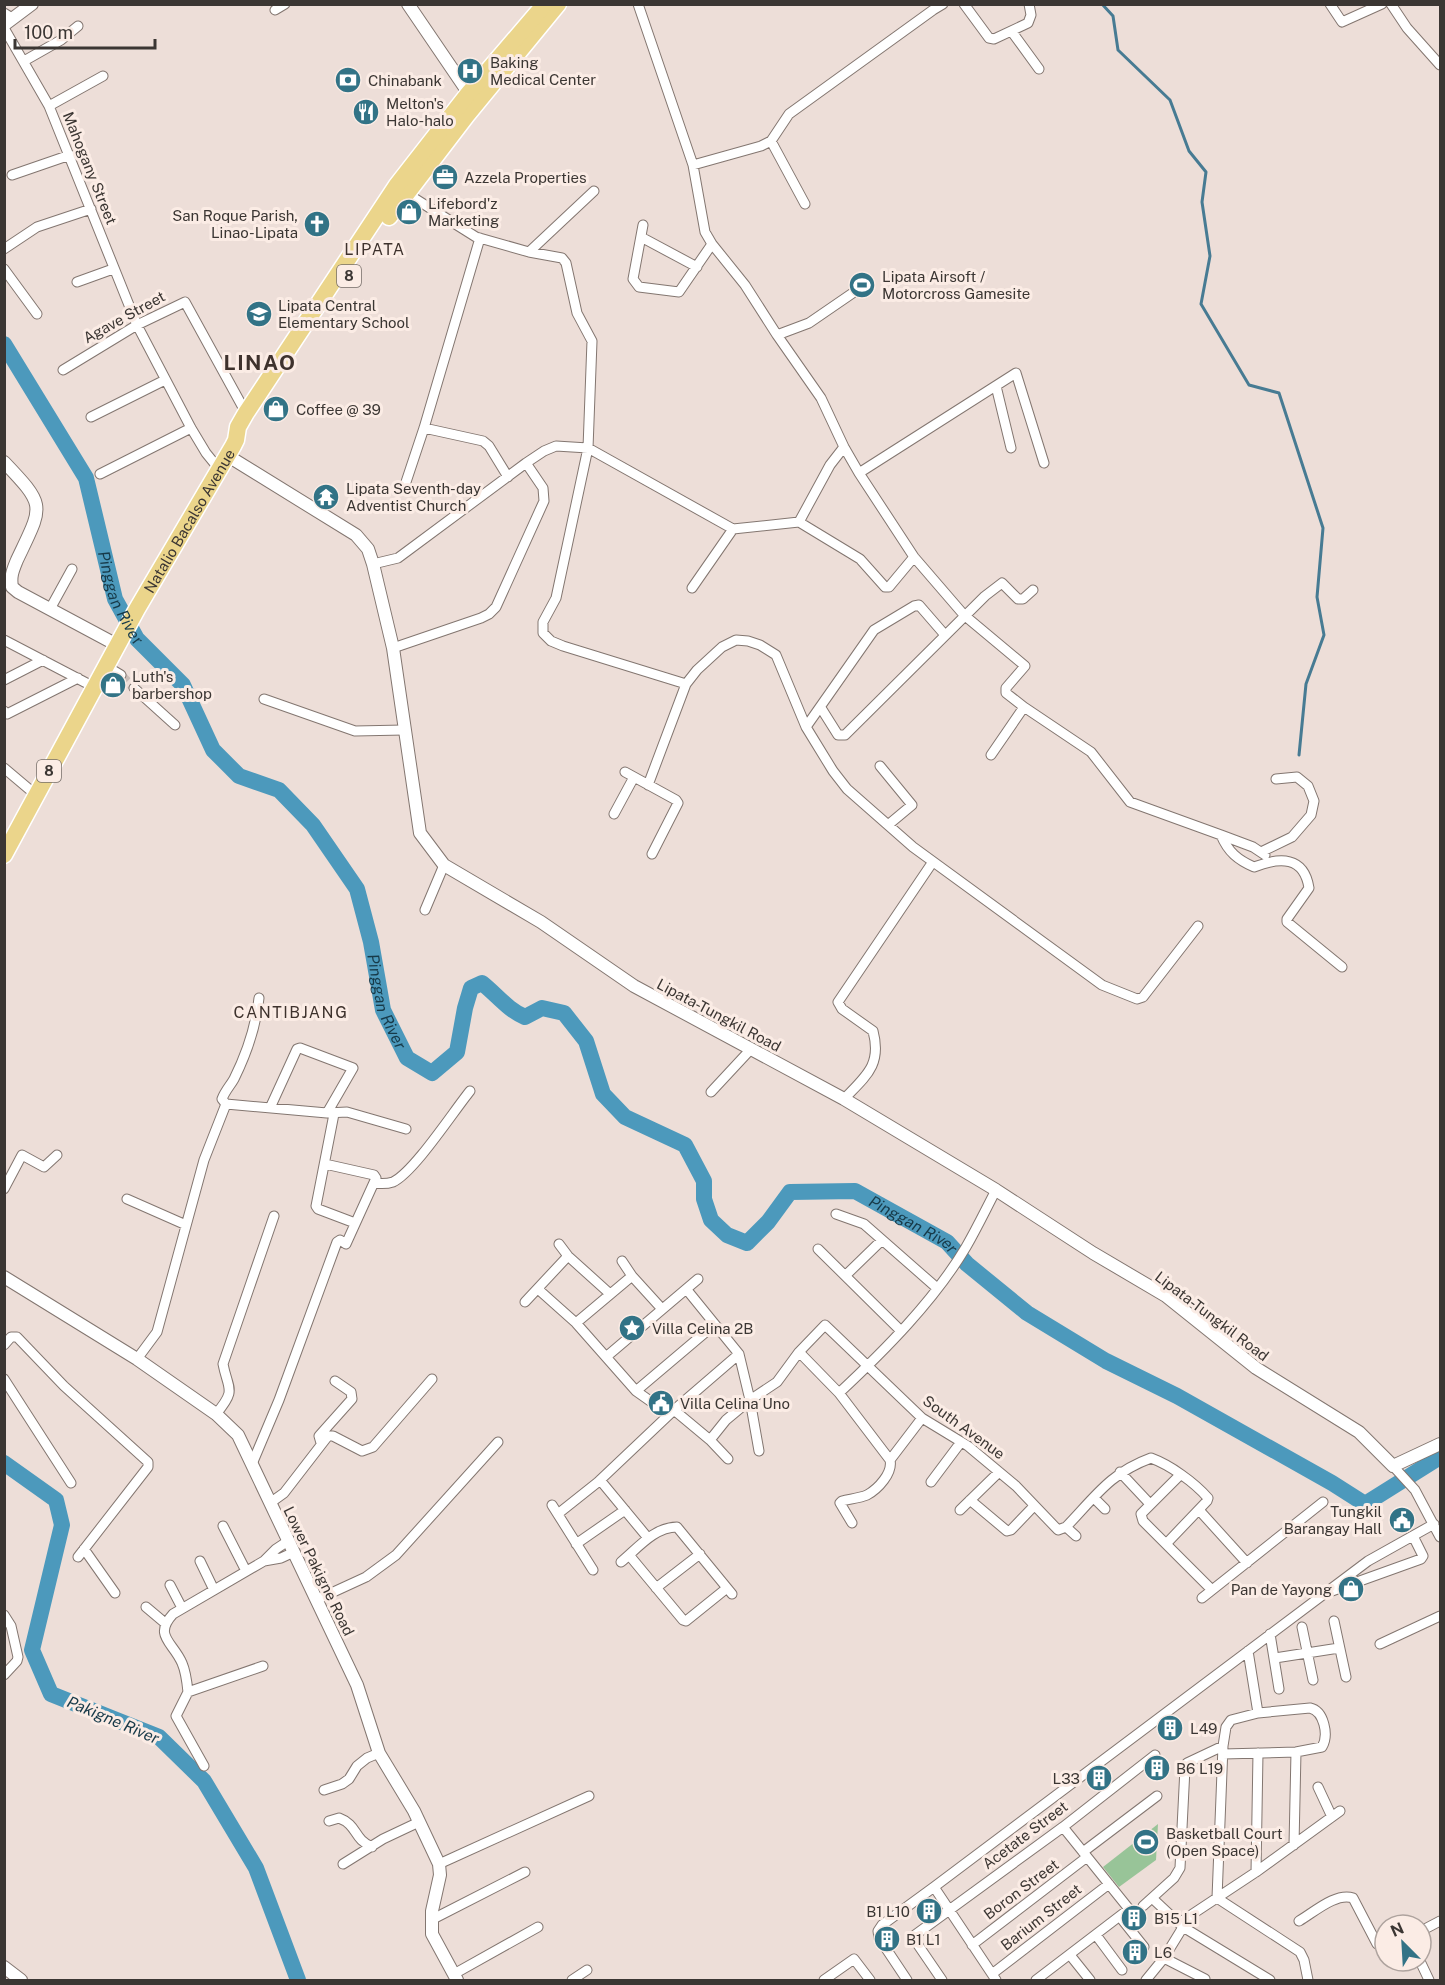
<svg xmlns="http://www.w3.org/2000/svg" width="1445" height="1985" viewBox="0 0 1445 1985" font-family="'Public Sans',sans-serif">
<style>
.garden{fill:#98c498}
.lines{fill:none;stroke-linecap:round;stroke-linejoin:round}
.stream{stroke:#477b93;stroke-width:3}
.river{stroke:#4c99bc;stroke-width:16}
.street-tunnel{stroke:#c9bcb7;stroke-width:9;stroke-dasharray:9 4.5;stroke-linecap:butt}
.street-casing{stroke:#837670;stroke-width:11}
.secondary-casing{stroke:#837670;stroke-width:14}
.highway-casing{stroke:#fff;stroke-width:19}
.street{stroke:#fff;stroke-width:9}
.secondary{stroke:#fff;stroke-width:12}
.highway{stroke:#ebd58b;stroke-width:16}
.labels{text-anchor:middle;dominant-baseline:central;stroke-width:6;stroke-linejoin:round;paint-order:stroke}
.shield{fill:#fbece5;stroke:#756d68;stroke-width:1.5}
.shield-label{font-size:14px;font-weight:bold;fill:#3b3633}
.poi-label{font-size:15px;fill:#3b3633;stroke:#fbece5;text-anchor:start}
.street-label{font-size:15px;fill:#3b3633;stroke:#fbece5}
.neighbourhood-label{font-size:16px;letter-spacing:1.5px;fill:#3e322d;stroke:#fbece5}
.water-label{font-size:16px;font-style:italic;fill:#173a49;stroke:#fbece5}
.district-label{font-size:21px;font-weight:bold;letter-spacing:1.5px;fill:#3e322d;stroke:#fbece5}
</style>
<rect width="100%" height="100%" fill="#edded8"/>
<!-- garden -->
<path class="garden" d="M 1158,1824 L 1156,1860 L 1119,1887 L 1103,1867 Z"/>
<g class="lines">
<!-- stream -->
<path class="stream" d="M 1102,4 L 1113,16 L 1118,50 L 1170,100 L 1189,151 L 1206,172 L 1202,202 L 1210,256 L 1201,304 L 1249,385 L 1279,393 L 1323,528 L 1317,597 L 1324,635 L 1306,684 L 1299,755"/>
<!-- river -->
<g class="river">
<path id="s1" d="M 4,344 L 86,478 L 115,599 L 137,639 L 183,685 L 213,750 L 239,776 L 279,790 L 313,825 L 357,889 L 371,942 L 383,1010 L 407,1058 L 432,1073 L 457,1052 L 465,1008 L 471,988 L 482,983 C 497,995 508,1010 525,1017 L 542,1008 L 564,1013 L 586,1041 L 603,1094 L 625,1117 L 685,1145 L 704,1181 L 704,1199 L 711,1220 L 727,1235 L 747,1243 L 768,1222 L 790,1192 L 855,1191 L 947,1242 L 967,1264 L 1027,1313 L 1106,1361 L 1177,1396 L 1332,1483 L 1365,1504 L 1440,1457"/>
<path d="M 4,1463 L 56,1500 L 62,1525 L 32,1650 L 51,1694 L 159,1737 L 204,1781 L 256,1868 L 298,1980"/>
</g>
<!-- street-tunnel -->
<path class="street-tunnel" d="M 121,675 L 134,688"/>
<defs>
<path id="street" d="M 638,4 L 693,165 L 705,232 L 712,244 L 745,285 L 777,335 L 821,398 L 844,447 L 859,473 L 914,557 L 964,615 L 1025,666 L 1006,688 L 1006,693 L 1024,707 L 1091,752 L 1130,802 L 1221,835 C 1228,852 1238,860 1254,867 C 1280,857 1304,856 1309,888 L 1287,919 L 1287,922 L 1342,967
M 964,4 L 989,38 L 994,39 L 1028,23 L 1031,15 L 1029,4
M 1330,4 L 1342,22 L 1382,4
M 1391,4 L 1407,28 L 1440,65
M 275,10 L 285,4
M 4,13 L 12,18
M 4,28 L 49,106 L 137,325 L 191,428 L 206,453 L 219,469
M 1012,32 L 1039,69
M 24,61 L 61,40 L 78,26
M 49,106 L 103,76
M 771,141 L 805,204
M 693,165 L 761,146 L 771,141 L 789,114 L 933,10 L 943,4
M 12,175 L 70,155
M 406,193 L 476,237 L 529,252 L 562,258 L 566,263 L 577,313 L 592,341 L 588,448 L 556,598 L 543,622 L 543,633 L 551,641 L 563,646 L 686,684
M 643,225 L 633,279 L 639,287 L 679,292 L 712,244
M 641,237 L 697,267
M 4,249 L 37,227 L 91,209
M 529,252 L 594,191
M 4,269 L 37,314
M 77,282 L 113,269
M 777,335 L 809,323 L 860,288
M 63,370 L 137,325 L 185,302 L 246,413
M 996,386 L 1011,448
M 91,417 L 165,380
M 424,428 L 483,441 L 489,446 L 508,477
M 859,473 L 1016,373 L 1044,463
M 100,474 L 191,428
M 406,482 L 424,428 L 480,238
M 799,522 L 860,559 L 885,587 L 889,587 L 914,557
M 373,564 L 398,558 L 526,463 L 544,451 L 556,446 L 588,448 L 733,529 L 799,522 L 830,465 L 844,447
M 692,588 L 733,529
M 50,609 L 72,569
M 4,640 L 94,687
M 393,648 L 481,618 L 489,614 L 496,607 L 544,501 L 543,488 L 526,463
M 106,666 L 121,675
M 4,680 L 43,660
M 134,688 L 175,725
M 264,699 L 355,731 L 404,730
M 821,708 L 838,735 L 845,735 L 985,596 L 1002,583 L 1018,599 L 1023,599 L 1033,590
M 4,711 L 7,714 L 78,678
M 806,727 L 874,630 L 914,606 L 919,605 L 945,635
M 991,755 L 1024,707
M 880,766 L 912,805 L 888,825
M 4,768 L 36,795
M 625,772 L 676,800 L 678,803 L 652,854
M 648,785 L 686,684 L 697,670 L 722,647 L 736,640 L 748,641 L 760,645 L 776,655 L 806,727 L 833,771 L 847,789 L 913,847 L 1102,985 L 1137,999 L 1143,997 L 1198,926
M 614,814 L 634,777
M 1221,835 L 1253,847 L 1265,855
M 1261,852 L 1292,837 L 1311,815 L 1314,801 L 1308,786 L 1297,777 L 1276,779
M 425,910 L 444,865
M 711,1092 L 751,1049
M 844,1099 C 866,1076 882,1065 873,1031 L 842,1009 L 838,1002 L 930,866
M 226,1104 L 327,1113 L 347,1112 L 406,1129
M 270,1108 L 297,1049 L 300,1048 L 353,1068 L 327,1113
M 334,1114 L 316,1206 L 318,1209 L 355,1223
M 374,1183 C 381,1184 387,1184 393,1182 C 414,1172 453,1112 470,1091
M 4,1189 L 22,1155 L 44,1167 L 57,1155
M 127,1199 L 186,1225
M 836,1214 L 864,1224 L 937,1288
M 559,1244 L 568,1256 L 609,1293
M 818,1249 L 900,1330
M 622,1261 L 632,1276 L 662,1309
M 846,1275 L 882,1240
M 539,1290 L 576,1323 L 636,1391 L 653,1403 L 674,1410 L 710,1440 L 728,1459
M 687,1290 L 739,1354 L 750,1400 L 759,1451
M 525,1302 L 568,1256
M 576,1323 L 632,1276
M 4,1345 L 11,1337 L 17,1337 L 64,1386 L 148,1462 L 148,1467 L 78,1557
M 799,1352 L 839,1393 L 890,1460 C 893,1473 878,1489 867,1495 C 860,1498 850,1499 842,1501 L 840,1503 L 852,1523
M 606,1357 L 698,1279
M 137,1359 L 157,1332 L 204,1160 L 226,1104 L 222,1099 C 225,1091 230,1086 234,1079 C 246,1055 256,1025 259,998
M 4,1379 L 71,1483
M 636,1391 L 714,1325
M 839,1393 C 884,1351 934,1301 966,1247 C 977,1228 986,1209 996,1190
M 216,1414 C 237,1389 228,1390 223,1364 L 274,1216
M 710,1440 L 726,1420 L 750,1400 L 777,1382 L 799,1352 L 825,1325 L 922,1418 L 968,1446 L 1016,1486 L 1058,1530 L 1066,1527 C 1095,1497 1110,1473 1151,1458 C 1170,1465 1194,1482 1208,1498 L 1207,1501 L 1166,1544
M 321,1443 L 319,1436 L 352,1399 L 351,1392 L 335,1381
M 890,1460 L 922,1418
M 252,1464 L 279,1400 L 337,1242 L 340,1240 L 346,1244 L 376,1178 L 374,1175 L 325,1164
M 1393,1466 L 1415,1490 L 1440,1537
M 1120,1472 L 1150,1504
M 1180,1475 L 1141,1514 L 1143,1521 L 1212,1590
M 600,1480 L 648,1538
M 931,1482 L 961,1442
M 1094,1498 L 1105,1509
M 970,1500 L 1007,1531 L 1011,1530 L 1034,1506
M 270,1503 L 284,1493 L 328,1436 L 333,1436 L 362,1451 L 373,1447 L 432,1379
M 552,1505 L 593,1570
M 960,1510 L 999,1472
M 1199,1510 L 1247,1563
M 559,1513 L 598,1482 L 674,1410 L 739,1354
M 223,1526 L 246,1571
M 1066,1527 L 1076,1536
M 288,1541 L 276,1549 L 264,1561 L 281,1558 L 294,1552
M 576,1544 L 625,1510
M 84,1549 L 115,1593
M 629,1555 L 683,1620 L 686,1621 L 727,1588
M 200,1561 L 214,1590
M 621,1562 C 637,1549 654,1527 677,1527 L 732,1594
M 170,1585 L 182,1608
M 656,1588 L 700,1554
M 1332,1591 L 1421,1559 L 1423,1556 L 1413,1536
M 1202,1598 L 1323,1502
M 316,1600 L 366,1577 L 396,1555 L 498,1442
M 146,1607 L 165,1623
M 4,1615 L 11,1626 L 18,1657 L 17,1661 L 4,1675
M 1334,1621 L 1346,1677
M 1302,1627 L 1313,1680
M 1270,1634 L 1279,1689
M 1380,1644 L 1440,1616
M 1248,1651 L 1258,1713
M 1275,1658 L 1339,1648
M 263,1666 L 188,1692 C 187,1682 186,1672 182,1663 C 173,1642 153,1636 173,1614 L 264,1561
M 188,1692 L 176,1716 L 204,1766
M 1223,1754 L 1296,1752 L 1322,1747 C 1329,1735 1324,1711 1310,1708 L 1258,1713 L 1231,1720 L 1226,1727 L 1223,1746 L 1217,1898 L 1300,1952 L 1304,1960 L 1308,1980
M 1318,1787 L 1332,1817
M 324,1790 L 342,1784 L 349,1779 L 357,1766 L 367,1758 L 379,1753
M 329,1821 L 339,1818 C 358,1825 353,1839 372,1847
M 1294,1845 L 1296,1752
M 1083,1852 L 1157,1796
M 343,1864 L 383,1839 L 419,1822
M 439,1864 L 589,1796
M 1256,1872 L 1258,1753
M 934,1887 L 996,1980
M 1152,1898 L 1183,1927 L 1270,1980
M 1143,1906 L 1174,1878 L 1180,1868 L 1185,1768 L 1187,1763 L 1223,1746
M 1120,1917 L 1144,1947
M 431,1920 L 525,1872
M 1299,1921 C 1313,1913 1336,1892 1353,1898 L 1377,1944 L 1385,1947
M 1179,1923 L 1256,1872 L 1340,1811
M 1421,1931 L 1440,1921
M 1096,1935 L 1122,1970
M 972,1945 L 1087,1857
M 1070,1955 L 1090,1980
M 1164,1958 L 1205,1979
M 1420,1961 L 1429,1980
M 454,1974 L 538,1927
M 992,1974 L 1109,1884
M 572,1980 L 587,1970
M 824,1980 L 854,1959 L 870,1980
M 907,1980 L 879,1938 L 878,1931 L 882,1925 L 934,1887 L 1368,1561 L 1434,1524
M 942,1980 L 914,1939 L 915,1935 L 1063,1827 L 1155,1755
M 1036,1980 L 1129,1909 L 1063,1827
M 1146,1980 L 1164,1958 L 1183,1927"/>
<path id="secondary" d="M 408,4 L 472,98
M 4,25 L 32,4
M 228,456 L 356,535 L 368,549 L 373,564 L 393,648 L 420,833 L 444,865 L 541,922 L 634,986 L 844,1099 L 996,1190 L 1093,1253 L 1166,1296 L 1256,1368 L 1359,1432 L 1393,1466 L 1440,1444
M 4,462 C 47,507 43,505 17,560 C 13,570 10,576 12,587 L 18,592 L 117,645
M 4,1277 L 137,1359 L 216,1414 L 238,1435 L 357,1685 L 379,1753 L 414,1811 L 439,1864 L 440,1875 L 432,1911 L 432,1934 L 457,1980
M 4,1967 L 21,1980"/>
<g id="highway">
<path d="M 389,217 L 467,115 L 558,4"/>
<path id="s2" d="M 4,855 L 137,609 L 233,446 L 236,440 L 238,427 L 246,413 L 397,185 L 468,94 L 545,4"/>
</g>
</defs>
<!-- street casing -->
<use href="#street" class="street-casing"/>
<!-- secondary casing -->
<use href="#secondary" class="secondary-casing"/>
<!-- highway casing -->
<use href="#highway" class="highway-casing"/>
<!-- street -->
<use href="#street" class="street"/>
<!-- secondary -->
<use href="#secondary" class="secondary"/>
<!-- highway -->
<use href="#highway" class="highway"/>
</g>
<!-- icons -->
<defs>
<symbol id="hospital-disc" viewBox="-11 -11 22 22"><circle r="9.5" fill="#327386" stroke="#fbece5"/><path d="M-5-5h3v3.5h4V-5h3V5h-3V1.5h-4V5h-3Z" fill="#fff"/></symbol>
<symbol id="bank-disc" viewBox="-11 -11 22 22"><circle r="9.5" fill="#327386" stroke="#fbece5"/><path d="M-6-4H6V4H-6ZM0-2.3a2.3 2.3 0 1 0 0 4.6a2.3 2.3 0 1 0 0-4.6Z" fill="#fff"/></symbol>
<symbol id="restaurant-disc" viewBox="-11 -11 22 22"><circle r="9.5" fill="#327386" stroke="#fbece5"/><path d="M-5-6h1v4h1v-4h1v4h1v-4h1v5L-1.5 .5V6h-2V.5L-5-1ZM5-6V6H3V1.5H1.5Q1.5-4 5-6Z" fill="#fff"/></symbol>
<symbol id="office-disc" viewBox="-11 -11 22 22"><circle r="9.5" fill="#327386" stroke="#fbece5"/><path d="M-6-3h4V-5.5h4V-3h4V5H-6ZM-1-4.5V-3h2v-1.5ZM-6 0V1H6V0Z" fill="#fff"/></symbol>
<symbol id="shop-disc" viewBox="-11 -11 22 22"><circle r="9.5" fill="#327386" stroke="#fbece5"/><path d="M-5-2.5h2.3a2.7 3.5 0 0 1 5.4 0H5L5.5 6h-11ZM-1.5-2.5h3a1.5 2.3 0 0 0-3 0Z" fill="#fff"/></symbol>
<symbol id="church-disc" viewBox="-11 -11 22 22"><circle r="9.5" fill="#327386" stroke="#fbece5"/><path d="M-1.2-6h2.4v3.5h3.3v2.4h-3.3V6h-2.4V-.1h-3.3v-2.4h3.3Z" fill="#fff"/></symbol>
<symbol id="stadium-disc" viewBox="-11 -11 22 22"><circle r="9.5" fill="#327386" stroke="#fbece5"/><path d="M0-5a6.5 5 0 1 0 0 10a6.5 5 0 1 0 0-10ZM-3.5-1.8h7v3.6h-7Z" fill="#fff"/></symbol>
<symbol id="school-disc" viewBox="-11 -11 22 22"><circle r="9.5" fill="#327386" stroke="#fbece5"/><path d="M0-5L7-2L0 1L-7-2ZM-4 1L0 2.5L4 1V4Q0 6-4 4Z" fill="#fff"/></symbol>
<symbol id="temple-disc" viewBox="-11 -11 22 22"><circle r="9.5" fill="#327386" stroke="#fbece5"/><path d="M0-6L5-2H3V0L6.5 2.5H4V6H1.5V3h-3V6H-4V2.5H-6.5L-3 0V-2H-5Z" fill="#fff"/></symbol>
<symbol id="sight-disc" viewBox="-11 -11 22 22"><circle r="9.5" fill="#327386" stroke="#fbece5"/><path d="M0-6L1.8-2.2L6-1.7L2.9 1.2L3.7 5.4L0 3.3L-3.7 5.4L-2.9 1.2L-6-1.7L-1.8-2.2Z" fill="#fff"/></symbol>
<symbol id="civic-disc" viewBox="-11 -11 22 22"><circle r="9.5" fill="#327386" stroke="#fbece5"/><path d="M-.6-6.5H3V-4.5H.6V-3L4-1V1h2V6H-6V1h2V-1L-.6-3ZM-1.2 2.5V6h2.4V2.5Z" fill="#fff"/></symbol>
<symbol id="building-disc" viewBox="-11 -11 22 22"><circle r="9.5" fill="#327386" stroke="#fbece5"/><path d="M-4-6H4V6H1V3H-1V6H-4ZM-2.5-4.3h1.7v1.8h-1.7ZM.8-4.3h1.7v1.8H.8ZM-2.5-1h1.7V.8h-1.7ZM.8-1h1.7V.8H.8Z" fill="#fff"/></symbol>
</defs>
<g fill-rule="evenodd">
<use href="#hospital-disc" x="455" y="56" width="30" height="30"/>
<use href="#bank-disc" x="333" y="65" width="30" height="30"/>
<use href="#restaurant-disc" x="351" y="97" width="30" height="30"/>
<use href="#office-disc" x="430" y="162" width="30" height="30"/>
<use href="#shop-disc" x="394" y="197" width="30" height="30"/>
<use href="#church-disc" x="302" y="209" width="30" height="30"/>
<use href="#stadium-disc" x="847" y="270" width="30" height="30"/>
<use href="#school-disc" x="244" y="299" width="30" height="30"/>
<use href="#shop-disc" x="261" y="394" width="30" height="30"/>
<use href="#temple-disc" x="311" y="482" width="30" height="30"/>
<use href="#shop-disc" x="98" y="670" width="30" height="30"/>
<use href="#sight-disc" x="617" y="1313" width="30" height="30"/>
<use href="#civic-disc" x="646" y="1388" width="30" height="30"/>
<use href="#civic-disc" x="1387" y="1505" width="30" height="30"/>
<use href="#shop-disc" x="1336" y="1574" width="30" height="30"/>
<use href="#building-disc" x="1155" y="1713" width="30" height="30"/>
<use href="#building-disc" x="1142" y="1753" width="30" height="30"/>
<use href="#building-disc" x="1084" y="1763" width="30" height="30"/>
<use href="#stadium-disc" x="1131" y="1827" width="30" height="30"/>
<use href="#building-disc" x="914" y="1896" width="30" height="30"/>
<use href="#building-disc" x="1119" y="1903" width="30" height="30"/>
<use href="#building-disc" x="872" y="1924" width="30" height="30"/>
<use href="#building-disc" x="1120" y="1937" width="30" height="30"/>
</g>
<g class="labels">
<!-- shield labels -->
<g class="shield">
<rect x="337" y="265" width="24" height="22" rx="4.5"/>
<rect x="37" y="760" width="24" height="22" rx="4.5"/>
</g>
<g class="shield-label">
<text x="349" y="276">8</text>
<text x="49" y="771">8</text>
</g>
<!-- poi labels -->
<g class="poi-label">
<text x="490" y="62">Baking<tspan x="490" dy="17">Medical Center</tspan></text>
<text x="368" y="80">Chinabank</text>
<text x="386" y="103">Melton's<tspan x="386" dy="17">Halo-halo</tspan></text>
<text x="464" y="177">Azzela Properties</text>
<text x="428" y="203">Lifebord'z<tspan x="428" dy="17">Marketing</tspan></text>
<text x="298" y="215" text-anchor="end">San Roque Parish,<tspan x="298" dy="17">Linao-Lipata</tspan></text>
<text x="882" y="276">Lipata Airsoft /<tspan x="882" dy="17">Motorcross Gamesite</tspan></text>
<text x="278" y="305">Lipata Central<tspan x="278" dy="17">Elementary School</tspan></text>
<text x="296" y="409">Coffee @ 39</text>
<text x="346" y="488">Lipata Seventh-day<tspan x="346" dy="17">Adventist Church</tspan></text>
<text x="132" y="676">Luth's<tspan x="132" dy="17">barbershop</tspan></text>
<text x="652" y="1328">Villa Celina 2B</text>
<text x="680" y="1403">Villa Celina Uno</text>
<text x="1382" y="1511" text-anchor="end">Tungkil<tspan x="1382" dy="17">Barangay Hall</tspan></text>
<text x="1332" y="1589" text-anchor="end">Pan de Yayong</text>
<text x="1190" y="1728">L49</text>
<text x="1176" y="1768">B6 L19</text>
<text x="1080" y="1778" text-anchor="end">L33</text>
<text x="1166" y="1833">Basketball Court<tspan x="1166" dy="17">(Open Space)</tspan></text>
<text x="910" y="1911" text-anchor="end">B1 L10</text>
<text x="1154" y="1918">B15 L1</text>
<text x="906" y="1939">B1 L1</text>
<text x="1154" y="1952">L6</text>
</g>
<!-- street labels -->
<g class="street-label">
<text transform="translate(90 168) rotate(68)">Mahogany Street</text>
<text transform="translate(124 317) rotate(-29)">Agave Street</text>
<text stroke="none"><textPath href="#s2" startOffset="382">Natalio Bacalso Avenue</textPath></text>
<text transform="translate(719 1015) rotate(28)">Lipata-Tungkil Road</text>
<text transform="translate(1212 1316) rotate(37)">Lipata-Tungkil Road</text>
<text transform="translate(964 1427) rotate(36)">South Avenue</text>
<text transform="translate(319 1571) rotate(64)">Lower Pakigne Road</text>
<text transform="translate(1025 1835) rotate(-37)">Acetate Street</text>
<text transform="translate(1021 1889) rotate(-37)">Boron Street</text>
<text transform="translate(1041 1917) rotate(-38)">Barium Street</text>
</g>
<!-- neighbourhood labels -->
<g class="neighbourhood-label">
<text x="375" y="249">LIPATA</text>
<text x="291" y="1012">CANTIBJANG</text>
</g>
<!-- water labels -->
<g class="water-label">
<text stroke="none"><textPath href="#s1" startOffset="282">Pinggan River</textPath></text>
<text stroke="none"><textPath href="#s1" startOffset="786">Pinggan River</textPath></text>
<text stroke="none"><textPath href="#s1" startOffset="1596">Pinggan River</textPath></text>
<text transform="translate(113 1720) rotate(23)">Pakigne River</text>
</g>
<!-- district labels -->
<g class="district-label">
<text x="260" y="362">LINAO</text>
</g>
</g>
<!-- border -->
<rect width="1445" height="1985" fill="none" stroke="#3b3633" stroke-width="12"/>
<!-- north arrow -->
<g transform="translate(1403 1943) rotate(336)"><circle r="28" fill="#fbece5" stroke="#aea39e" stroke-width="1.5"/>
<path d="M0-4.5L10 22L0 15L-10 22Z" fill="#327386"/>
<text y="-9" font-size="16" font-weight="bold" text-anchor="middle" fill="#3b3633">N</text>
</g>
<!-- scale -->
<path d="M15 39v9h140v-9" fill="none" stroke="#3b3633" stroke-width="3"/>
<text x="24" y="39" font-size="18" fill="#3b3633" stroke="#fbece5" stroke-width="4.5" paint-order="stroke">100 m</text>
</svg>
